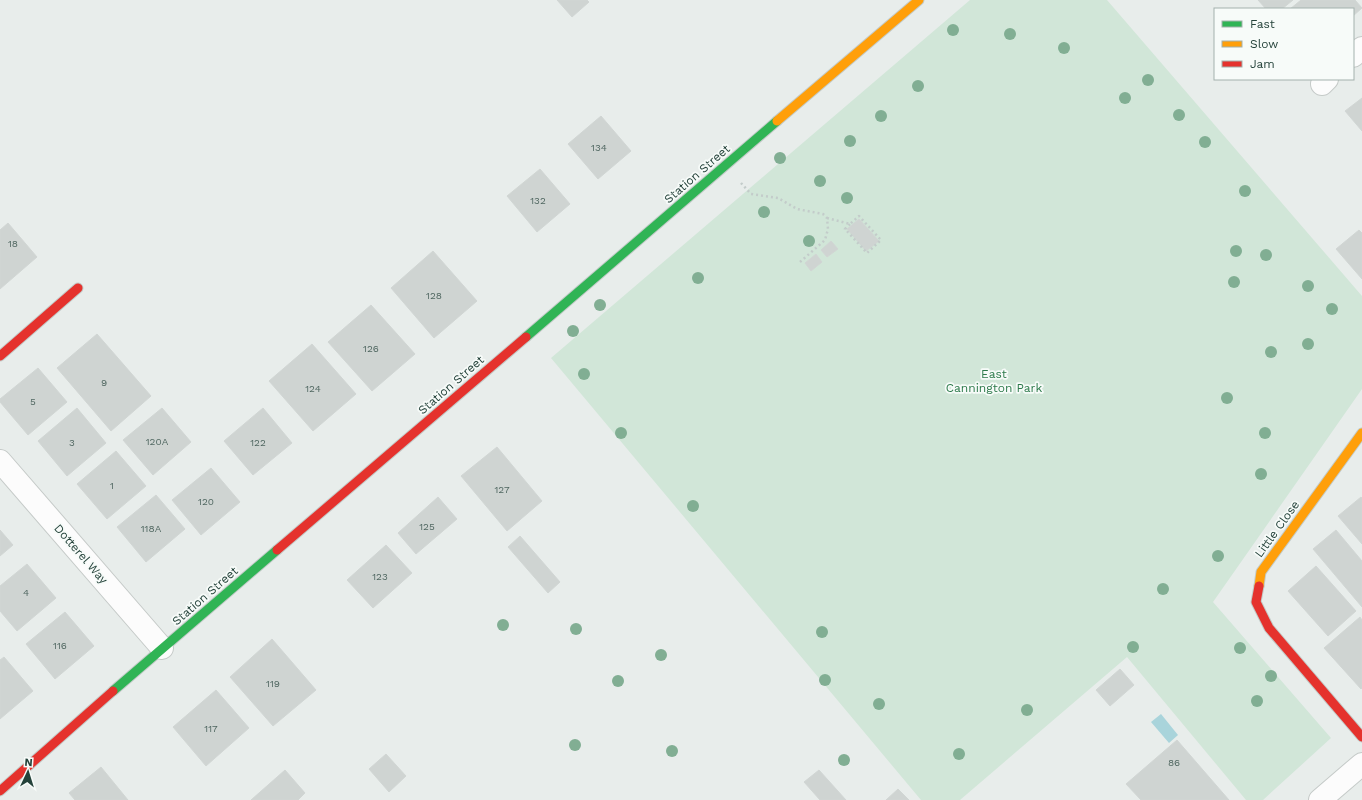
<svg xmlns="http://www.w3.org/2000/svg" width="1362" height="800" viewBox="0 0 1362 800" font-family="'Work Sans',sans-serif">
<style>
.green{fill:#d1e6d8}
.water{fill:#a9d4db}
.building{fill:#cfd4d2;stroke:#d1d6d4}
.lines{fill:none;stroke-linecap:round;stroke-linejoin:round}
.street-casing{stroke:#c5cac8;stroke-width:24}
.fast-casing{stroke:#c3cbc8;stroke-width:11}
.slow-casing{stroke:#c3cbc8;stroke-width:11}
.jam-casing{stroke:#c3cbc8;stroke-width:11}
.path{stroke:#c3ccca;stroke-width:2.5;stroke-dasharray:2 3;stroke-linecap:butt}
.street{stroke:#fcfcfc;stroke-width:22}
.fast{stroke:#30b455;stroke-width:9}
.slow{stroke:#ff9f0a;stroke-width:9}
.jam{stroke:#e5322d;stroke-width:9}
.tree{fill:#81ae93}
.labels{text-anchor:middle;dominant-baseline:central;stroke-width:3.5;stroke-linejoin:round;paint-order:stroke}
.number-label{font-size:10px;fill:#506761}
.street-label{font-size:12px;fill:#24423a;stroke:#f7fbf9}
.park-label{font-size:12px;fill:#2d7a4b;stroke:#f7fbf9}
</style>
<rect width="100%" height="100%" fill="#e8edeb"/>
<!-- green -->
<path class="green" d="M 970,0 L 1107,0 L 1362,296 L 1362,389 L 1213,602 L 1331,738 L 1263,800 L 1246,800 L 1127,657 L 960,800 L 921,800 L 551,358 Z"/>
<!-- water -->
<path class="water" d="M 1161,714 L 1178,735 L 1169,743 L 1151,722 Z"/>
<!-- building -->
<path class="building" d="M 557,0 L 587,0 L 589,2 L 572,17 Z
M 1258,0 L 1293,0 L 1282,9 L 1266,9 Z
M 1301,0 L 1355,0 L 1362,8 L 1353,16 L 1353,9 L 1290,9 Z
M 1362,98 L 1362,131 L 1345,111 Z
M 601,116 L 631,151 L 598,179 L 568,144 Z
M 540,169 L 570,204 L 537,232 L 507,196 Z
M 859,219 L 879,241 L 866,251 L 847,229 Z
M 8,223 L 37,257 L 0,289 L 0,230 Z
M 1359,230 L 1362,233 L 1362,279 L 1336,249 Z
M 831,241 L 838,249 L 827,257 L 821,250 Z
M 433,251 L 477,301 L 434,338 L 391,288 Z
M 816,254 L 822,262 L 811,271 L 805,263 Z
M 371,305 L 415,354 L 372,391 L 328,342 Z
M 97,334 L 151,396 L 111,431 L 57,368 Z
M 312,344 L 356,394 L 313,431 L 269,381 Z
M 38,368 L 67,402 L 28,435 L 0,402 L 0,399 Z
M 77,408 L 106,443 L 67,476 L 38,441 Z
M 162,408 L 191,442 L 153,475 L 123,440 Z
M 263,408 L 292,443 L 253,475 L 224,441 Z
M 497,447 L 542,501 L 507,531 L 461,476 Z
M 116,451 L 146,486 L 107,519 L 77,484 Z
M 211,468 L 240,502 L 201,535 L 172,500 Z
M 156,495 L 185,529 L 146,562 L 117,527 Z
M 438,497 L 457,519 L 416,554 L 398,533 Z
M 1361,497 L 1362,498 L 1362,544 L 1338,516 Z
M 0,530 L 13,545 L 0,556 Z
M 1336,530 L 1362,561 L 1362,607 L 1313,549 Z
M 520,536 L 560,582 L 548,593 L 508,547 Z
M 386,545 L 412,573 L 373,608 L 347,580 Z
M 27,564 L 56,598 L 17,631 L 0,611 L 0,586 Z
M 1316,566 L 1356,611 L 1328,636 L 1288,591 Z
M 65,612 L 94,646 L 55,679 L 26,644 Z
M 1360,617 L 1362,620 L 1362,688 L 1361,689 L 1324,648 Z
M 272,639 L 316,690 L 273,726 L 230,677 Z
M 4,657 L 33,691 L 0,719 L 0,660 Z
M 1120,669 L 1134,685 L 1110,706 L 1096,690 Z
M 216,690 L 249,728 L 206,766 L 173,727 Z
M 1177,740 L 1229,800 L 1141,800 L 1126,784 Z
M 386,754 L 406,776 L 389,792 L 369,769 Z
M 101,767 L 128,800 L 75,800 L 69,793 Z
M 285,770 L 305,793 L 298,800 L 251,800 Z
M 819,770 L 846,800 L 820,800 L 804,782 Z
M 898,789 L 909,800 L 886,800 Z"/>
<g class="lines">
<defs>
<path id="street" d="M 1353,56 L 1362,48
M 1322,84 L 1327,79
M 0,461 L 162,648
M 1320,800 L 1362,764"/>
<path id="fast" d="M 526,337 L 777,121
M 113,691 L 277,550"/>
<path id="slow" d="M 777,121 L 919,0
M 1259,586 L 1261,572 L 1362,433"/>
<path id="jam" d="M 0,356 L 78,288
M 277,550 L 526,337
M 1259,586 L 1256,602 L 1269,628 L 1362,737
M 0,791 L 113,691"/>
</defs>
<!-- street casing -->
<use href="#street" class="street-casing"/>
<!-- fast casing -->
<use href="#fast" class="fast-casing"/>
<!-- slow casing -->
<use href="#slow" class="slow-casing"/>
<!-- jam casing -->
<use href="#jam" class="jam-casing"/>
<!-- path -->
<path class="path" d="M 741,183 L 751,194 L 778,198 L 797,209 L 823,214 L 827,218 L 828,229 L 825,240 L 800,262
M 827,218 L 850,224 L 859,216 L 881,240 L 867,253 L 845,229 L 850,224"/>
<!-- street -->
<use href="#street" class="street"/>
<!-- fast -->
<use href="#fast" class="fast"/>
<!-- slow -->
<use href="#slow" class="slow"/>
<!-- jam -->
<use href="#jam" class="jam"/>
</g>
<!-- trees -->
<g class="tree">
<circle cx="953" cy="30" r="6"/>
<circle cx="1010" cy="34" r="6"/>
<circle cx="1064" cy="48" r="6"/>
<circle cx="1148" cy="80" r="6"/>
<circle cx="918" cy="86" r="6"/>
<circle cx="1125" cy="98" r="6"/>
<circle cx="1179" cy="115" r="6"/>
<circle cx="881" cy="116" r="6"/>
<circle cx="850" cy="141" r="6"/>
<circle cx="1205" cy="142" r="6"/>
<circle cx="780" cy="158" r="6"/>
<circle cx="820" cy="181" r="6"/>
<circle cx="1245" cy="191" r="6"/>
<circle cx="847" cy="198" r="6"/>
<circle cx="764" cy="212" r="6"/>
<circle cx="809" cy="241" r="6"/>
<circle cx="1236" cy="251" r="6"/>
<circle cx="1266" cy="255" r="6"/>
<circle cx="698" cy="278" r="6"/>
<circle cx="1234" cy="282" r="6"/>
<circle cx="1308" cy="286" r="6"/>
<circle cx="600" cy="305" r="6"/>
<circle cx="1332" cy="309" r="6"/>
<circle cx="573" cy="331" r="6"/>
<circle cx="1308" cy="344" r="6"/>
<circle cx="1271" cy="352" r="6"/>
<circle cx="584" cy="374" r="6"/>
<circle cx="1227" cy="398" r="6"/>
<circle cx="621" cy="433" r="6"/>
<circle cx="1265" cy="433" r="6"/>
<circle cx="1261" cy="474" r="6"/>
<circle cx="693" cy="506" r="6"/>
<circle cx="1218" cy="556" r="6"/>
<circle cx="1163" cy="589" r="6"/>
<circle cx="503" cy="625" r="6"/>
<circle cx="576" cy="629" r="6"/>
<circle cx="822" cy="632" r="6"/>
<circle cx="1133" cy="647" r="6"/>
<circle cx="1240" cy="648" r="6"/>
<circle cx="661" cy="655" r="6"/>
<circle cx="1271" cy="676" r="6"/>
<circle cx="825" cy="680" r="6"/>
<circle cx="618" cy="681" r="6"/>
<circle cx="1257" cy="701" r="6"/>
<circle cx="879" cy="704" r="6"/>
<circle cx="1027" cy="710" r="6"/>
<circle cx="575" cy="745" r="6"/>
<circle cx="672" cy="751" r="6"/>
<circle cx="959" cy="754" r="6"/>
<circle cx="844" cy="760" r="6"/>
</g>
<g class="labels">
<!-- number labels -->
<g class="number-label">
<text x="599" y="147">134</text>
<text x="538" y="200">132</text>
<text x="13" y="243">18</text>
<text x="434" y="295">128</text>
<text x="371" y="348">126</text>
<text x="104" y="382">9</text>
<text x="313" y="388">124</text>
<text x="33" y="401">5</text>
<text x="157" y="441">120A</text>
<text x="72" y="442">3</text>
<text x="258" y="442">122</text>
<text x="112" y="485">1</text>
<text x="502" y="489">127</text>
<text x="206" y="501">120</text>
<text x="427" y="526">125</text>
<text x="151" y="528">118A</text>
<text x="380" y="576">123</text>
<text x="26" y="592">4</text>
<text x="60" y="645">116</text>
<text x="273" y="683">119</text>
<text x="211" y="728">117</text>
<text x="1174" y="762">86</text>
</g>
<!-- street labels -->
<g class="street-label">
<text transform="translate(697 174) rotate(-41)">Station Street</text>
<text transform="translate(451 385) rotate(-41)">Station Street</text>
<text transform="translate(1277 529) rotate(-54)">Little Close</text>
<text transform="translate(81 554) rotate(49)">Dotterel Way</text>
<text transform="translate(205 596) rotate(-41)">Station Street</text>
</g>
<!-- park labels -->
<g class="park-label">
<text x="994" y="374">East<tspan x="994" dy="14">Cannington Park</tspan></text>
</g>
</g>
<!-- legend -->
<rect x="1214" y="8" width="140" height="72" fill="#f7fbf9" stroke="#a3b1ad"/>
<rect x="1222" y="21" width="20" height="6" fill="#30b455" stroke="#a3b1ad"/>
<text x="1250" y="28" font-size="12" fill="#24423a">Fast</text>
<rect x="1222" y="41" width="20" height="6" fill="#ff9f0a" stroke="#a3b1ad"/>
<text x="1250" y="48" font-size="12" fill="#24423a">Slow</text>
<rect x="1222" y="61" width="20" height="6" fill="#e5322d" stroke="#a3b1ad"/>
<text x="1250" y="68" font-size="12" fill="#24423a">Jam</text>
<!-- north arrow -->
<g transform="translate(28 772) rotate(4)" stroke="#f7fbf9" stroke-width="3" paint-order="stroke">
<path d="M0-3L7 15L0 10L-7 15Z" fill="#24423a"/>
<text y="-6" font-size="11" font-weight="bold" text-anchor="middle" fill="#24423a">N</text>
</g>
</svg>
